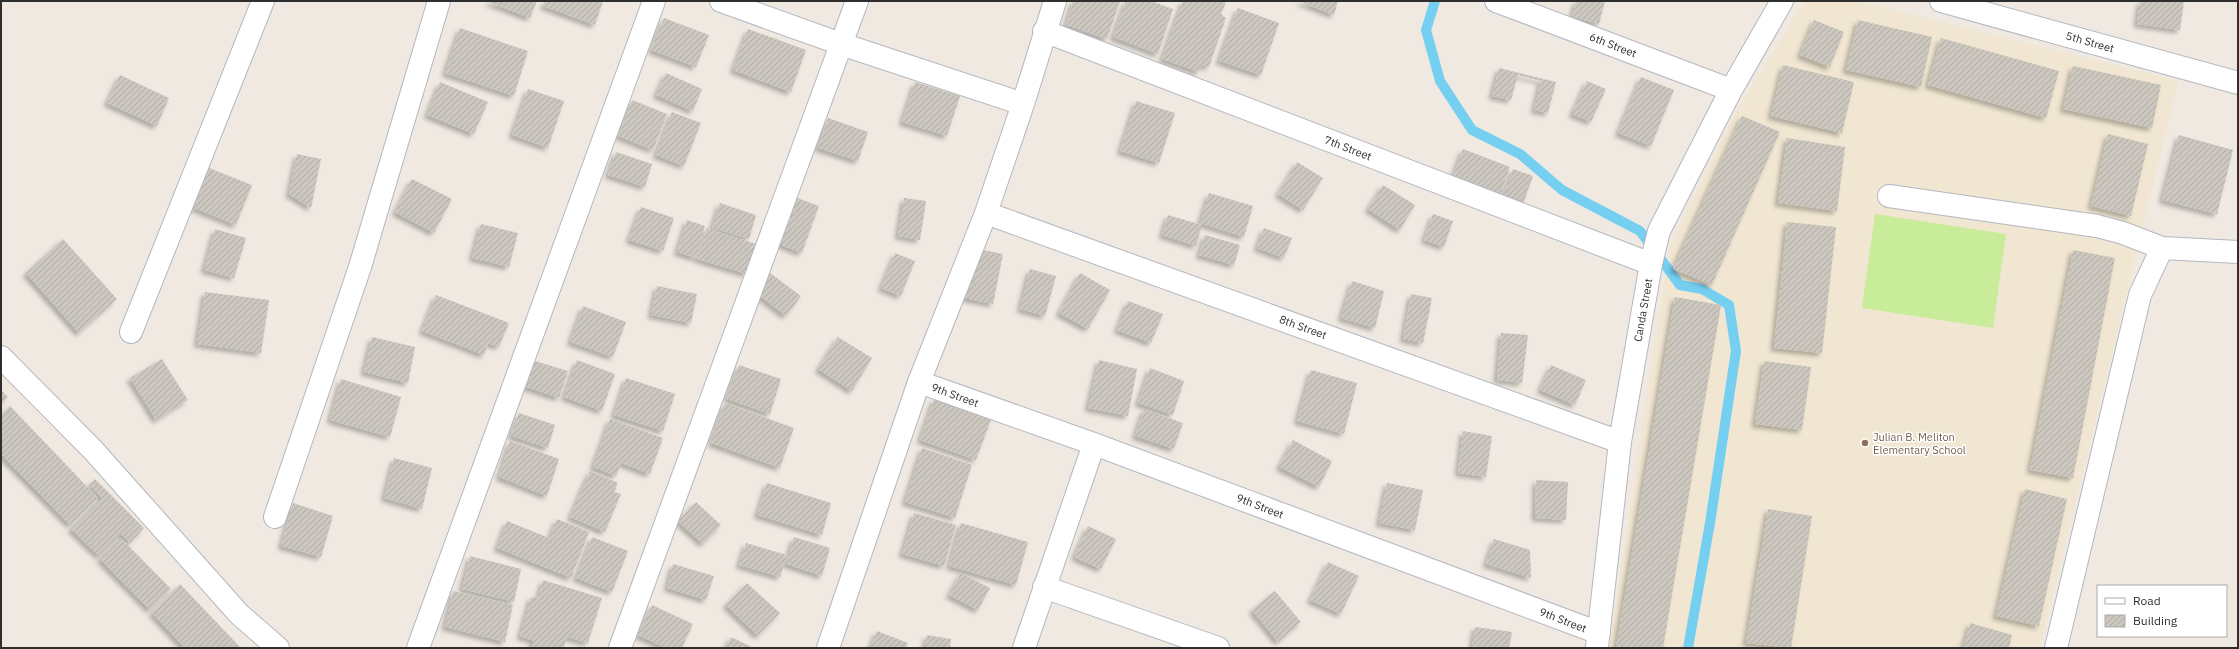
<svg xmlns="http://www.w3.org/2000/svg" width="2239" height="649" viewBox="0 0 2239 649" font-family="'IBM Plex Sans',sans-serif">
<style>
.education{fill:#f0e6d1}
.pitch{fill:#c9ec9a}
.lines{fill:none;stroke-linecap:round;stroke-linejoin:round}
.stream{stroke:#75cff0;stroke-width:10}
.building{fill:url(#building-hatch);filter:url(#shadow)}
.minor-casing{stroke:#b4b7c1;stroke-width:24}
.minor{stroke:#fff;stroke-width:22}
.education-dot{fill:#8d6e63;stroke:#fff;stroke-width:1.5}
.labels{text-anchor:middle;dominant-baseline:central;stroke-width:3;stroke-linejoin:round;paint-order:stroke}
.street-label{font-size:11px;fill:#2e2e2e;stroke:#fff}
.education-label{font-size:11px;fill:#785e54;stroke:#fff;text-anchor:start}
</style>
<defs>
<pattern id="building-hatch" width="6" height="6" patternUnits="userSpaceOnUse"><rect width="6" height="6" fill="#cbc7bf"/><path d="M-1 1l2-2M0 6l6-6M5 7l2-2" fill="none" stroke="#afaba4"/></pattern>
<filter id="shadow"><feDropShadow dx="-3.5" dy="3.5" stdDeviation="2" flood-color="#0004"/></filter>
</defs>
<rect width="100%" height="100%" fill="#efe9e1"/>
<!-- education -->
<path class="education" d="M 1805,1 L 1858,1 L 2178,81 L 2040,648 L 1609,648 L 1669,248 L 1732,118 Z"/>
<!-- pitch -->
<path class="pitch" d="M 1875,214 L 2006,234 L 1993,328 L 1862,308 Z"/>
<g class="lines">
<!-- stream -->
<path class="stream" d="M 1435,1 L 1426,30 L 1440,81 L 1472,130 L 1520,154 L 1562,190 L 1640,231 L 1680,285 L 1702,289 L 1729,305 L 1736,351 L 1710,523 L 1688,648"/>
</g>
<!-- building -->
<path class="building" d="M 486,1 L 537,1 L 530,18 Z
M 545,1 L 603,1 L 595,25 L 543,6 Z
M 1073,1 L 1120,1 L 1107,39 L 1066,25 Z
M 1126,1 L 1151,1 L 1173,9 L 1158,54 L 1113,37 Z
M 1183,1 L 1226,2 L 1221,14 L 1226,18 L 1209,67 L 1201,65 L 1199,72 L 1162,59 Z
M 1298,1 L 1338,1 L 1334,15 Z
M 1576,1 L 1605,1 L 1599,24 L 1572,17 Z
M 2140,1 L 2184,1 L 2180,30 L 2137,24 Z
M 1238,8 L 1279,23 L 1261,75 L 1219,61 Z
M 664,18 L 709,35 L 696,67 L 651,50 Z
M 1814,20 L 1844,32 L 1830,67 L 1800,55 Z
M 1858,20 L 1932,37 L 1921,87 L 1846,70 Z
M 460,28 L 528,51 L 514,96 L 445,73 Z
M 748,29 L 806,50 L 791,92 L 733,70 Z
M 1941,38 L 2059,71 L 2046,118 L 1928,85 Z
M 1783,65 L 1854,82 L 1842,133 L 1771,116 Z
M 2073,66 L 2161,85 L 2152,128 L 2063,109 Z
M 1499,68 L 1556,82 L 1548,113 L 1534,110 L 1541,81 L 1518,75 L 1511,100 L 1492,96 Z
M 666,73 L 702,89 L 693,111 L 656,95 Z
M 120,75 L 169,98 L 157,126 L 107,103 Z
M 1641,77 L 1674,90 L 1651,146 L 1618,133 Z
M 1587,81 L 1606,89 L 1591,122 L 1572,114 Z
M 440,82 L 488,102 L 474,134 L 427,115 Z
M 915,82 L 960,96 L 947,136 L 902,122 Z
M 528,89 L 564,101 L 548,148 L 512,135 Z
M 632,100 L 667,114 L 653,150 L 618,136 Z
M 1136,101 L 1175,113 L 1159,163 L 1120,151 Z
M 672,112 L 701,123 L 684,166 L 656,155 Z
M 1742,116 L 1780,132 L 1712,285 L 1673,269 Z
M 828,118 L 868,132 L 858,161 L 818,148 Z
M 2108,134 L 2148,144 L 2131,216 L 2091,206 Z
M 2179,135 L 2233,150 L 2217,214 L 2162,200 Z
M 1787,138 L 1845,147 L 1837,211 L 1778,203 Z
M 1463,149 L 1510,167 L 1500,196 L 1452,179 Z
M 616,152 L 652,164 L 645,187 L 608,175 Z
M 297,154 L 321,159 L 311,208 L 289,194 Z
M 1297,162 L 1323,178 L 1303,210 L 1278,194 Z
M 209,168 L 252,185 L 236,225 L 194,208 Z
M 1513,169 L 1533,176 L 1523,204 L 1503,197 Z
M 412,179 L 452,199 L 434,233 L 395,212 Z
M 1383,185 L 1415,205 L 1400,230 L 1368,209 Z
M 1209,193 L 1253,206 L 1244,237 L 1200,223 Z
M 787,194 L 819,206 L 802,253 L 769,240 Z
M 904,198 L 926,201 L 920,240 L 898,236 Z
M 720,203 L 756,215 L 749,239 L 712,228 Z
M 641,207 L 674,218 L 663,251 L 629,240 Z
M 1433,214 L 1453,221 L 1444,247 L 1424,240 Z
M 1168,215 L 1202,225 L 1196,246 L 1162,235 Z
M 687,220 L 705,226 L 696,258 L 677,252 Z
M 1787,222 L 1836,227 L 1822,353 L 1774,348 Z
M 481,224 L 518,233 L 509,267 L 472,258 Z
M 707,228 L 756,244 L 747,274 L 697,259 Z
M 1264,228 L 1292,238 L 1284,258 L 1257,248 Z
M 215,229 L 246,238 L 234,278 L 204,270 Z
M 1205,235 L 1240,245 L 1234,265 L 1199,255 Z
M 63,239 L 117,299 L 79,333 L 26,273 Z
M 973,248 L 1003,254 L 993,304 L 964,298 Z
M 2073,250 L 2115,258 L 2073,478 L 2030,470 Z
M 895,253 L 915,261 L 901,296 L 881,288 Z
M 1030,269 L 1056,276 L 1045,316 L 1020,309 Z
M 770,273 L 801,296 L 786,316 L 755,292 Z
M 1080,273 L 1110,290 L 1088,329 L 1059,313 Z
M 1352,281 L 1384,291 L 1375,328 L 1341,318 Z
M 657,286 L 697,294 L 691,323 L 651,315 Z
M 205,292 L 269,300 L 261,353 L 197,344 Z
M 1411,294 L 1432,298 L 1423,343 L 1403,339 Z
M 436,295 L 509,323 L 499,347 L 488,343 L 484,355 L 422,331 Z
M 1675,297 L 1721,305 L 1663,648 L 1616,648 Z
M 1128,301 L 1163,314 L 1151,343 L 1117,330 Z
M 583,306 L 626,322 L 613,357 L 570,342 Z
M 1501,333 L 1528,335 L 1522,383 L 1497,380 Z
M 372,337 L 415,347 L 408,383 L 364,372 Z
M 838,337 L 872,358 L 852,391 L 818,369 Z
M 162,359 L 188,400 L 156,420 L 130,378 Z
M 577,360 L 615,374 L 602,411 L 564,397 Z
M 1099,360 L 1137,369 L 1128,416 L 1088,408 Z
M 535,361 L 568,371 L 559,398 L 526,387 Z
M 1764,361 L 1811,367 L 1802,430 L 1755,424 Z
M 739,365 L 781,379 L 770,414 L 727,399 Z
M 1551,365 L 1586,380 L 1575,405 L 1540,390 Z
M 1150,368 L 1184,381 L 1173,415 L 1138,403 Z
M 1311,370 L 1357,383 L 1344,434 L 1297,421 Z
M 626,378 L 675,394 L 663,431 L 614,415 Z
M 341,379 L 401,397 L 390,437 L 330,420 Z
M 1,390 L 8,397 L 1,404 Z
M 934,399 L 991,420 L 976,460 L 920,440 Z
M 725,403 L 794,428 L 780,468 L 711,443 Z
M 10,406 L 98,498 L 70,525 L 1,454 L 1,415 Z
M 1144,409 L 1183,423 L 1174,449 L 1135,436 Z
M 519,413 L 555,425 L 548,448 L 511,436 Z
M 610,419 L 663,438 L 650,474 L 621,463 L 616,476 L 593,467 Z
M 1463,431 L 1492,436 L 1486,477 L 1458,473 Z
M 1293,440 L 1332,461 L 1319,487 L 1279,467 Z
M 510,441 L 559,459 L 547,496 L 499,477 Z
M 922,448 L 972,465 L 955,518 L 905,502 Z
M 394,458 L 432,468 L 422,509 L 384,498 Z
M 590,471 L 618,483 L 614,492 L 621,494 L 605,532 L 570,517 Z
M 95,479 L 144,528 L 130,543 L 121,534 L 99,556 L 71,529 L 102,498 L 89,485 Z
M 1536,480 L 1568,482 L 1566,520 L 1535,518 Z
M 767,483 L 831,503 L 822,535 L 757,515 Z
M 1387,483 L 1423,490 L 1415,530 L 1379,523 Z
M 2025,489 L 2067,499 L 2039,626 L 1996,616 Z
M 696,502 L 721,525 L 703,544 L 678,521 Z
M 293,503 L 333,516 L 321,557 L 281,546 Z
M 1768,509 L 1812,516 L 1791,648 L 1746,643 Z
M 914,513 L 956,525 L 944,566 L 902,554 Z
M 557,519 L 589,532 L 571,578 L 497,548 L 507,521 L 549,538 Z
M 961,523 L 1028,542 L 1016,585 L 949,566 Z
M 1088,526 L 1116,539 L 1101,569 L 1076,558 L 1075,555 Z
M 592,537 L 628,551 L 612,592 L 576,578 Z
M 794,537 L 830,548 L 822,576 L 786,564 Z
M 121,538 L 171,589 L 150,610 L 100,559 Z
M 1494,539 L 1530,550 L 1531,578 L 1486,564 Z
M 746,543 L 787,555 L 780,577 L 739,565 Z
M 470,556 L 521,569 L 514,602 L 462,589 Z
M 1328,562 L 1359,576 L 1341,614 L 1310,600 Z
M 673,564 L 714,576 L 706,600 L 667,588 Z
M 961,573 L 990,588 L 978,610 L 949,595 Z
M 543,580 L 602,598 L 588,643 L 567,637 L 564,648 L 532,648 L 534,641 L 520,636 L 531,597 L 538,598 Z
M 747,583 L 780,613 L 758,636 L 726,605 Z
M 180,584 L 241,648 L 185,648 L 152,613 Z
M 453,591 L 513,605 L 505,642 L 445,627 Z
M 1275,591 L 1301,622 L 1278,642 L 1252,610 Z
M 652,605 L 693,624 L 682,648 L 666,648 L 638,635 Z
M 1970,623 L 2012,635 L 2009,648 L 1963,648 Z
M 1475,627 L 1512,632 L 1509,648 L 1472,648 Z
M 877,631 L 908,643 L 906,648 L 870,648 Z
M 927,635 L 951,639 L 950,648 L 925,648 Z
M 731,637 L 754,648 L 726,648 Z"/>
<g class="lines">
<defs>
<path id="minor" d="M 721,1 L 841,44 L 1023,104
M 1496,1 L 1731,90
M 1941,1 L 2238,83
M 1044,31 L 1651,264
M 1889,196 L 2097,226 L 2123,233 L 2162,248
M 986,213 L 1620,442
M 131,332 L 263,1
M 1,357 L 93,450 L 239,614 L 278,648
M 919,382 L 1094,444 L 1599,633
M 275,517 L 360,267 L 439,1
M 1044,587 L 1218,648
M 1597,647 L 1620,442 L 1651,264 L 1659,231 L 1731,90 L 1782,1
M 418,648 L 654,1
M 620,648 L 857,1
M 828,648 L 919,382 L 986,213 L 1023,104 L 1055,1
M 1024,648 L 1094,444
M 2056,648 L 2140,295 L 2162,248 L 2238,252"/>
</defs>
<!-- minor casing -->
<use href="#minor" class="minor-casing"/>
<!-- minor -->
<use href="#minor" class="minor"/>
</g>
<!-- markers -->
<circle class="education-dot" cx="1865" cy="443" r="4"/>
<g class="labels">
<!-- street labels -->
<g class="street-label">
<text transform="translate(2090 42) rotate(16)">5th Street</text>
<text transform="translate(1613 45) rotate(21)">6th Street</text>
<text transform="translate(1348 148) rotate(21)">7th Street</text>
<text transform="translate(1643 310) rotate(-80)">Canda Street</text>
<text transform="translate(1303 327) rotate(20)">8th Street</text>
<text transform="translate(955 395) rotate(20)">9th Street</text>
<text transform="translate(1260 506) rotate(21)">9th Street</text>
<text transform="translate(1563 620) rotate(21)">9th Street</text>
</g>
<!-- education labels -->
<g class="education-label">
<text x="1873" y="437">Julian B. Meliton<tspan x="1873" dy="13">Elementary School</tspan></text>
</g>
</g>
<!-- border -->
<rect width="2239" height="649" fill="none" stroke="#2e2e2e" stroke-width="4"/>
<!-- legend -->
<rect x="2097" y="585" width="130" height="52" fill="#ffffff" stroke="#ababab"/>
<rect x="2105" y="598" width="20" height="6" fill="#ffffff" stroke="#ababab"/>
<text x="2133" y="605" font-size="12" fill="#2e2e2e">Road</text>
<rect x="2105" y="615" width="20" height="12" fill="url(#building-hatch)" stroke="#ababab"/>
<text x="2133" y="625" font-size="12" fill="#2e2e2e">Building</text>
</svg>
